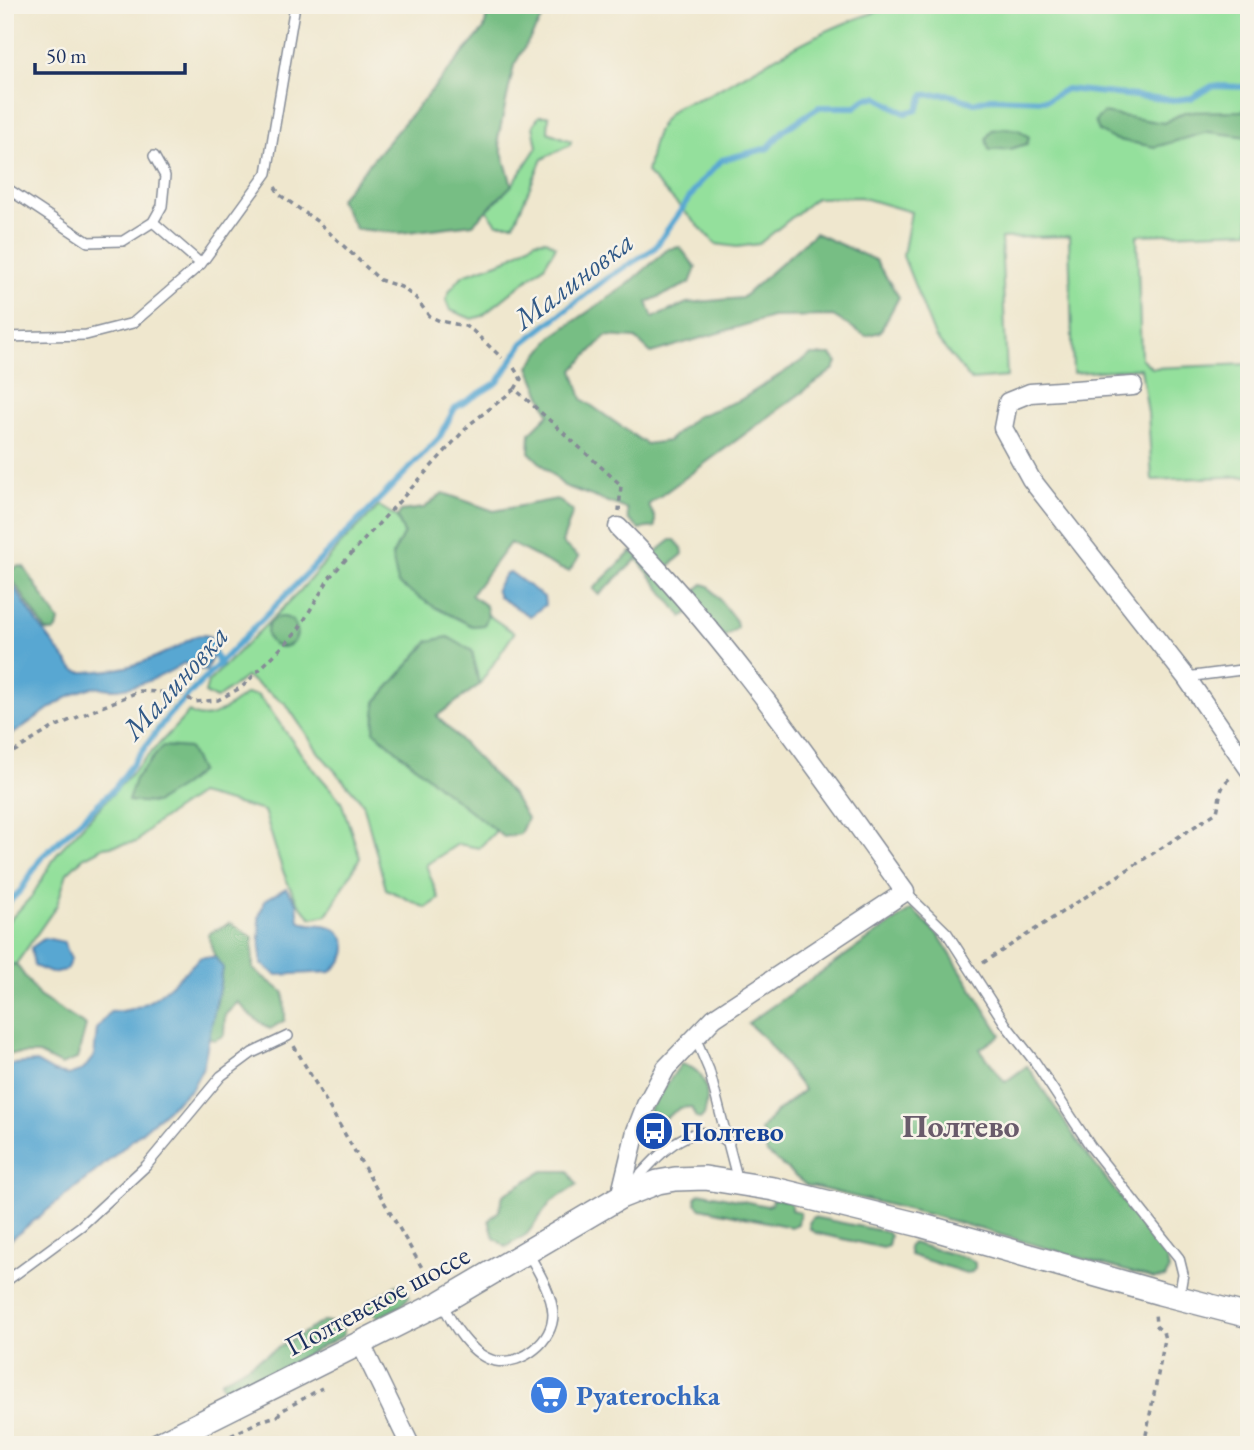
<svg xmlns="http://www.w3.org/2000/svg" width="1254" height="1450" viewBox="0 0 1254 1450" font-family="'EB Garamond',serif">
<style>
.green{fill:#94e09c;stroke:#58887d;stroke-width:2}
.forest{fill:#77be84;stroke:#497671;stroke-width:2}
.water{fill:#59a7d2;stroke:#3a6b98;stroke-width:2}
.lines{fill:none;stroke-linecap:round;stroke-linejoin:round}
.stream{stroke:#59a7d2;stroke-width:6}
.service-casing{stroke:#858b96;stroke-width:12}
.minor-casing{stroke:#858b96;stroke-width:21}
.tertiary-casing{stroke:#858b96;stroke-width:26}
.path{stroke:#858b96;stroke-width:3.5;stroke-dasharray:5 5;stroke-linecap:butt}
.service{stroke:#fff;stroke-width:9}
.minor{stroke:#fff;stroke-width:18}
.tertiary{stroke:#fff;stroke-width:23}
.labels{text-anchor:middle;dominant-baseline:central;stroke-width:5;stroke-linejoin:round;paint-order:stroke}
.transit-label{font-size:28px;font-weight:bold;fill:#164399;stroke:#f7f3e8;text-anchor:start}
.street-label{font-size:28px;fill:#1b2f5e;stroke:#f7f3e8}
.shop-label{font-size:28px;font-weight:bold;fill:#366cbe;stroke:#f7f3e8;text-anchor:start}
.water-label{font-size:30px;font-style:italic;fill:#315987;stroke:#f7f3e8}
.quarter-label{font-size:32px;font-weight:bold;fill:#695b6b;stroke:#f7f3e8}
</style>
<rect width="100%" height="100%" fill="#f7f3e8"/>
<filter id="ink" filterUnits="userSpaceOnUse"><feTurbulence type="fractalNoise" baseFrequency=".0143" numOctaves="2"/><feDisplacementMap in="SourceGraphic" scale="14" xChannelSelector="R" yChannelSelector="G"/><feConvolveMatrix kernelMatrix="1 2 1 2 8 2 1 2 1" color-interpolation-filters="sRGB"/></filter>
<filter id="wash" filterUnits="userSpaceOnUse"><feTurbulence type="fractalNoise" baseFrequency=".00686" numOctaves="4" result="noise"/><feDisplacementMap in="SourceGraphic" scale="28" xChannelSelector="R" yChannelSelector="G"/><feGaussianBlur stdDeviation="1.57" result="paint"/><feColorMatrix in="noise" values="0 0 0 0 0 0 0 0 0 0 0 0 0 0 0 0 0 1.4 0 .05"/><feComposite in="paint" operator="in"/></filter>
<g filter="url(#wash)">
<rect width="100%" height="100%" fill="#efe7ce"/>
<!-- green -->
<path class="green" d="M 904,5 L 1249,5 L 1249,231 L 1137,235 L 1141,358 L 1152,368 L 1249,364 L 1249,476 L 1152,480 L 1148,413 L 1141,368 L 1073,373 L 1069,236 L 1001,238 L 1007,377 L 971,380 L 935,337 L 903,256 L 911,212 L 860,197 L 816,198 L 759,244 L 737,247 L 716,244 L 647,173 C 651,154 653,132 666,117 C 679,100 692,103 708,95 C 771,61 833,19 904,5 Z
M 539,116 L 549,116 L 548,132 L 571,141 L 570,145 L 542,159 L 514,224 L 497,224 L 487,210 L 512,185 L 537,147 L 533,126 Z
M 546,240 L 556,246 L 544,266 L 482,316 L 472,319 L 450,310 L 446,300 L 450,290 L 463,275 L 506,260 L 535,241 Z
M 379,506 L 397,517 L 404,533 L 392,556 L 484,625 L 488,615 L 514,633 L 479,685 L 472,651 L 374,731 L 496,831 L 479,848 L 458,844 L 426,865 L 439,899 L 426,908 L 386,889 L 363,803 L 319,753 L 286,704 L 246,677 L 216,699 L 205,693 L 208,682 L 299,592 L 342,543 Z
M 246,694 L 257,695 L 268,707 L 305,759 L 341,801 L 360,858 L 327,915 L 312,918 C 285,896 275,843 264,811 L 199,794 L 152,826 L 137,842 L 104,847 L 83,858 L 67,873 L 57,905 L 16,964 L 5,965 L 5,925 L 32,896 L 58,852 L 189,712 C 209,726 229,706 246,694 Z"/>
<!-- forest -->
<path class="forest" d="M 489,5 L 550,5 L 514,65 L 498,139 L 512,185 L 473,224 L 400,233 L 356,229 L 339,199 L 484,29 Z
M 1249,109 L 1249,137 L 1208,132 L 1155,147 L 1113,139 L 1099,131 L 1095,121 L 1103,113 L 1164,123 L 1184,112 L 1241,111 Z
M 1005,128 L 1019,130 L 1029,137 L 1027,144 L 1010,149 L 989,150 L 986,139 L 992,130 Z
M 815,233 L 875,260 L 899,297 L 880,332 L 866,336 L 833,316 L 772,317 L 651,353 L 635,338 L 606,336 L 573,370 L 582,399 L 646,444 L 668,441 L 695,417 L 740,400 L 811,355 L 831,355 L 837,362 L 834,369 L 648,505 L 655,517 L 655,527 L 639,529 L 628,519 L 627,509 L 564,486 L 529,452 L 530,433 L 549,414 L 529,367 L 553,336 L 627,285 L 668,249 L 680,247 L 696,268 L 690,283 L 647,302 L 653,318 L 687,303 L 742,298 Z
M 443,493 L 494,511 L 557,499 L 573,511 L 562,543 L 579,557 L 569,571 L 561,569 L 510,543 L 471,595 L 486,606 L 488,615 L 484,625 L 472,626 L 436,608 L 398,584 L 392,556 L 404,533 L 397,517 L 401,511 L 424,508 Z
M 671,540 L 675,540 L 682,548 L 683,554 L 663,571 L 683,601 L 703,584 L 709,586 L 736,621 L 737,628 L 724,637 L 694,609 L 682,617 L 637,559 L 599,595 L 593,589 L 631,552 L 646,560 Z
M 18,566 L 24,567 L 59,621 L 57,629 L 53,632 L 46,631 L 10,576 L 12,569 Z
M267 632a15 15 0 1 1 30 0a15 15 0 1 1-30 0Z
M 448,637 L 472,651 L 479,685 L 437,716 L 512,794 L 527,818 L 520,834 L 504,837 L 442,789 L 374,731 L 376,702 L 429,641 Z
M 163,746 L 189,748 L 200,771 L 184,785 L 155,803 L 128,801 L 135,779 Z
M 912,909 L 939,936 L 1001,1035 L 980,1049 L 1005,1082 L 1027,1066 L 1083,1149 L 1167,1259 L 1169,1270 L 1165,1278 L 1154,1279 L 935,1216 L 806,1185 L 767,1153 L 761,1130 L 775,1113 L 804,1090 L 765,1039 L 748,1023 Z
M 230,923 L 252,937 L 253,969 L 284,993 L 285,1020 L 270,1029 L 250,1015 L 238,1002 L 225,1015 L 224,1035 L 215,1040 L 207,1038 L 217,1001 L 223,968 L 215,957 L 208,934 Z
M 16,964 L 39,996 L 86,1026 L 77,1059 L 61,1065 L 39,1054 L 5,1054 L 5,965 Z
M 681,1064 C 706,1069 711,1093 704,1115 L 700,1119 L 696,1118 L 691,1107 L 680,1108 L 649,1129 L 654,1136 L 647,1143 L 640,1143 L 650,1108 Z
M 543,1171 L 568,1171 L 577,1185 L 551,1202 L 527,1234 L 506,1247 L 494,1238 L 489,1220 L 499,1211 L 503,1195 Z
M 704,1193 L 767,1206 L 772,1204 L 773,1198 L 791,1202 L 791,1210 L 800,1212 L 798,1224 L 791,1227 L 701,1208 L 696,1203 L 695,1198 L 699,1194 Z
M 813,1217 L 887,1232 L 890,1236 L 888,1246 L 883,1248 L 816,1233 L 810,1229 L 809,1223 Z
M 912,1243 L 970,1259 L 975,1263 L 975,1268 L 972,1272 L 966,1273 L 910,1255 L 908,1247 Z
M 397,1285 L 406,1288 L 409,1297 L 401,1306 L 377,1318 L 367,1303 Z
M 324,1321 L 334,1323 L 342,1327 L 344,1335 L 238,1391 L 228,1392 L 223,1388 L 221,1381 Z"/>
<!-- water -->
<path class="water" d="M 510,572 L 544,597 L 545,605 L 530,616 L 499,597 L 496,589 L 505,574 Z
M 5,573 L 39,625 L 72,668 C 82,675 87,671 98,671 C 126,670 151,660 177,647 C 183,644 190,638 196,636 C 202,634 208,635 213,638 L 214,652 L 206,671 L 184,663 C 165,675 141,686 118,689 C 107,690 97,685 86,689 C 59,699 35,719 11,735 L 5,736 Z
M 286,888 L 297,903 L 299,921 C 310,927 320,922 331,927 C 344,932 350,947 343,959 C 340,964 334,968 331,972 L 276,975 L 261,963 L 259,917 L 265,900 Z
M 45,938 L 64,942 L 71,959 L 66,970 L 51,973 L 34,966 L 31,948 Z
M 201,957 L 215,957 L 223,968 L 203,1067 L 192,1088 L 100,1168 L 5,1244 L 5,1065 L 36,1062 L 54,1072 L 68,1075 L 83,1070 L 94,1056 L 97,1029 L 110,1012 C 152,1012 172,982 201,957 Z"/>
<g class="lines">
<!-- stream -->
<path class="stream" d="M 214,652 L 220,665
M 5,906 L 21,890 L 41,858 L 115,788 L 168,716 L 439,438 L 455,408 L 498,382 L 523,343 L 607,278 L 654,249 L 700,183 L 722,160 L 768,148 L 784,130 L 819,107 L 855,107 L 866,98 L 877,97 L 905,113 L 917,110 L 924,95 L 947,94 L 974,103 L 991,98 L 1047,100 L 1066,89 L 1175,100 L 1192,98 L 1212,86 L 1249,87"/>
</g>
</g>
<g filter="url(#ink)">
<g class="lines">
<defs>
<path id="service" d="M 5,187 L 88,242 L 123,241 L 153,222 L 201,264
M 153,222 L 162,206 L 165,176 L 154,156
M 5,337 L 86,335 L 133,323 L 201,264 L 267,173 L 295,5
M 1186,677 L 1249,669
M 905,892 L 947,933 L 1006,1025 L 1035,1062 L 1091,1147 L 1179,1258 L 1183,1274 L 1179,1297
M 695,1037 L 709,1070 L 738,1181
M 631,1185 C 655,1160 691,1112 729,1143
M 5,1282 L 81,1226 L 146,1166 L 221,1076 L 252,1053 L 288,1036
M 442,1302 C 451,1323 472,1357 496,1361 C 523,1365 553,1341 553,1314 C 552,1293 538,1271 528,1253"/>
<path id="minor" d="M 1133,386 L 1030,393 L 1008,402 L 1003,428 L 1031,479 L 1186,677 L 1249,769
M 618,527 C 727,637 815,767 905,892 L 714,1018 L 666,1068 L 646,1105 L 636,1131 L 620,1197
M 361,1344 L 410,1445"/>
<path id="tertiary" d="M 157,1445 L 442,1302 L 620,1197 L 658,1182 L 675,1179 L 705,1178 L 774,1189 L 920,1225 L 1160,1293 L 1249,1316"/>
</defs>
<!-- service casing -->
<use href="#service" class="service-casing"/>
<!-- minor casing -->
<use href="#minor" class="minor-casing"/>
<!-- tertiary casing -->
<use href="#tertiary" class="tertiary-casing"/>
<!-- path -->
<path class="path" d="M 275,187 L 280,195 L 318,222 L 380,280 L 401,287 L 416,298 L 429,316 L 440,321 L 465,326 L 473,331 L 502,358
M 514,368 L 521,379 L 515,389
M 5,757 L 54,727 L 140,691 L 181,693 L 194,702 L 218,700 L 242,687 L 297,632 L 330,577 L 470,424 L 515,389 L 621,485 L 619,511
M 983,963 L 1217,812 C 1221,796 1218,786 1233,776
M 294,1046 L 432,1285
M 213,1445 L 260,1421 L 277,1416 L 283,1410 L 322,1388
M 1144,1445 L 1165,1339 L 1163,1332 L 1156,1326 L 1155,1312"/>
<!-- service -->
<use href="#service" class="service"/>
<!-- minor -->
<use href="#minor" class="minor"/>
<!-- tertiary -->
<use href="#tertiary" class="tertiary"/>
</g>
</g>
<!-- icons -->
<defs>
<symbol id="bus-disc" viewBox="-11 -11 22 22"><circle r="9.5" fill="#1a4fb4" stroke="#f7f3e8"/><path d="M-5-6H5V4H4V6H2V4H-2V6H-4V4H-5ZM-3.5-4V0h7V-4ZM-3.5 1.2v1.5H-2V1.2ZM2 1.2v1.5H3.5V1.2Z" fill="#fff"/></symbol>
<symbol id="supermarket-disc" viewBox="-11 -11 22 22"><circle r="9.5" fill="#3f7fe0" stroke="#f7f3e8"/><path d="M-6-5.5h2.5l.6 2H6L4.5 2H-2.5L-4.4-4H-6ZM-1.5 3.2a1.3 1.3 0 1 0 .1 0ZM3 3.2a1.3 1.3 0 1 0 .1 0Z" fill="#fff"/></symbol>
</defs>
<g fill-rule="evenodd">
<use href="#bus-disc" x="632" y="1109" width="44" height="44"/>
<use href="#supermarket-disc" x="527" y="1373" width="44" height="44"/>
</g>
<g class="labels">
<!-- transit labels -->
<g class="transit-label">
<text x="681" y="1131">Полтево</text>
</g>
<!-- street labels -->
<g class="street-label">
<text transform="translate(377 1300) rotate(-28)">Полтевское шоссе</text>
</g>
<!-- shop labels -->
<g class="shop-label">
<text x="576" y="1395">Pyaterochka</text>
</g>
<!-- water labels -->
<g class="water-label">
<text transform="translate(573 280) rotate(-37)">Малиновка</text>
<text transform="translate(175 682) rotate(-48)">Малиновка</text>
</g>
<!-- quarter labels -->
<g class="quarter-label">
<text x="961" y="1126">Полтево</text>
</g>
</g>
<!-- margin -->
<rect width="1254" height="1450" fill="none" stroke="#f7f3e8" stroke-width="28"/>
<!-- scale -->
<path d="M35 63v10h150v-10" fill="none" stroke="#1b2f5e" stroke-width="3.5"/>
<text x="46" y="63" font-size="21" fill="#1b2f5e" stroke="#f7f3e8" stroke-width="5" paint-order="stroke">50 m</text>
</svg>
